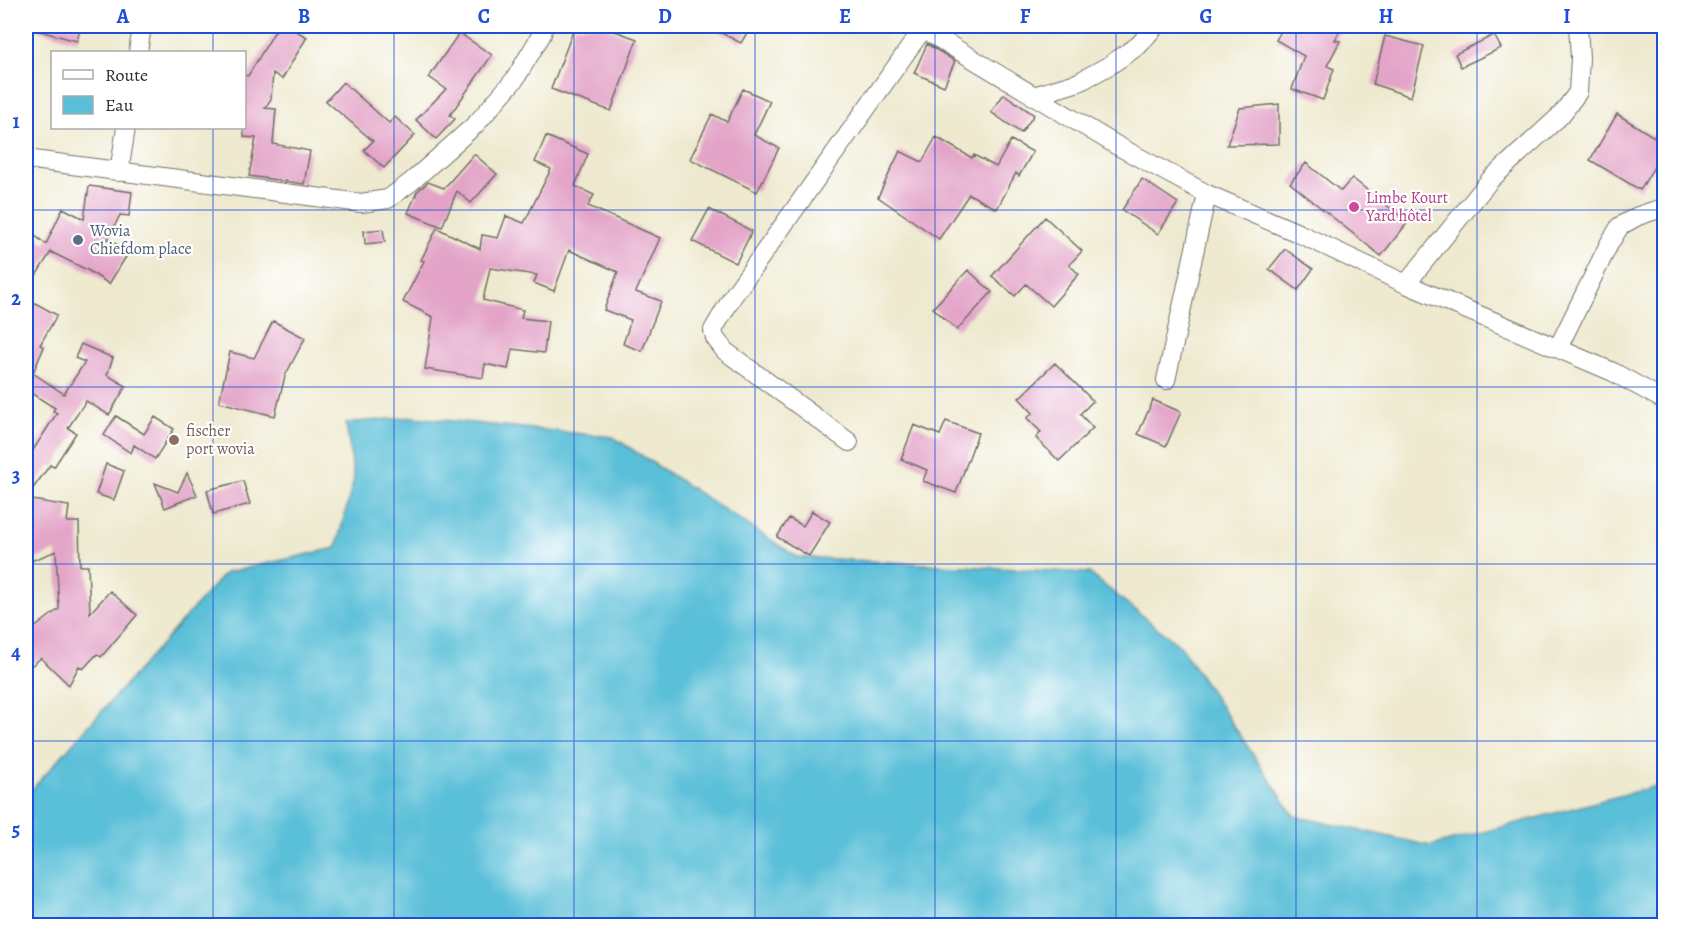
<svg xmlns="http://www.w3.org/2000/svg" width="1690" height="951" viewBox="0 0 1690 951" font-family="Alegreya,serif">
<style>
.water{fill:#5abfd8;stroke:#427582;stroke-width:1.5}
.building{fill:#e3a4c8}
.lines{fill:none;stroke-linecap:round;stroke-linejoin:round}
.minor-casing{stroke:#6f6e64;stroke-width:20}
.minor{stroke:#fff;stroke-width:18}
.grid{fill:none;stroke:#1d4ed8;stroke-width:1.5;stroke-opacity:0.55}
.hotel-dot{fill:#d1479c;stroke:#fff;stroke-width:2}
.service-dot{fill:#5c6f8a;stroke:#fff;stroke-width:2}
.education-dot{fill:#8d6e63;stroke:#fff;stroke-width:2}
.labels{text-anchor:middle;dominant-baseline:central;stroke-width:4.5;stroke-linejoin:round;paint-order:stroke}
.hotel-label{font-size:16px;fill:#b23c85;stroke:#fff;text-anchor:start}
.service-label{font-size:16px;fill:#4e5e75;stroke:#fff;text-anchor:start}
.education-label{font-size:16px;fill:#785e54;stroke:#fff;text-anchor:start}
.neatline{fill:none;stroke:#1d4ed8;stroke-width:2}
.grid-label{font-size:20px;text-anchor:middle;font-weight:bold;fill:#1d4ed8}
</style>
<rect width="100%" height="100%" fill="#fff"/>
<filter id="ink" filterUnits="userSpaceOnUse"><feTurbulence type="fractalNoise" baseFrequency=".0167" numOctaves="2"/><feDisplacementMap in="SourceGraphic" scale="12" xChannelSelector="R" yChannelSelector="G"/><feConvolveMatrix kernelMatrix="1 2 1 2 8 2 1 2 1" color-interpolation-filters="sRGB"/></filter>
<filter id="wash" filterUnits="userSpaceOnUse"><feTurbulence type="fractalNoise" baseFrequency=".008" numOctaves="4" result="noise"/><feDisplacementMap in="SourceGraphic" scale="24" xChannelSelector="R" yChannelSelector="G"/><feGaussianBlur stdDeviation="1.35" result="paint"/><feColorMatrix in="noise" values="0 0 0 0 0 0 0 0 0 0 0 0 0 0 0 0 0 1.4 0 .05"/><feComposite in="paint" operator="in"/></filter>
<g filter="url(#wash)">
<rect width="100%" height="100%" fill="#eee9cf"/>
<!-- water -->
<path class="water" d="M 413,417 L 613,437 L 797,557 L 1089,573 L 1181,647 L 1294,816 L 1431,846 L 1664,784 L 1664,925 L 26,925 L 26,796 L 225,573 L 336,548 L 354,479 L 346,423 Z"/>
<g id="blocks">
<!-- building -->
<path class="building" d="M 37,26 L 81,26 L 77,41 L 36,30 Z
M 278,26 L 287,26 L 307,37 L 282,79 L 273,73 L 271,99 L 265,108 L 276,109 L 273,144 L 310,151 L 304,184 L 249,176 L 256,138 L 244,137 L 244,75 L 248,76 Z
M 575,26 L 601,26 L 637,39 L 611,111 L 551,89 Z
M 708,26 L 751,26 L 741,43 Z
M 1284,26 L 1342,26 L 1335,40 L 1340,41 L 1327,66 L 1334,69 L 1323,100 L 1292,89 L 1304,56 L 1276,40 Z
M 459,33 L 492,55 L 450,115 L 455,119 L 436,139 L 416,120 L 446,89 L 429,77 Z
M 1494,35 L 1501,48 L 1461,67 L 1455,54 Z
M 1385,36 L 1424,46 L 1411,97 L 1373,84 Z
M 927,44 L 955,61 L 944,86 L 914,73 Z
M 343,82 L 389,123 L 395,117 L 415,135 L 384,168 L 364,150 L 373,141 L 326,101 Z
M 743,89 L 770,101 L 754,135 L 779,148 L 757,192 L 690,159 L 712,114 L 727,122 Z
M 1004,94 L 1034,115 L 1021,133 L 991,112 Z
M 1279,104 L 1279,144 L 1227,145 L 1240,108 Z
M 1617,114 L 1654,137 L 1665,118 L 1665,149 L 1640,190 L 1590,160 Z
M 546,136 L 588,154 L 575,186 L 594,195 L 588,206 L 660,238 L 636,292 L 661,301 L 642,351 L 623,344 L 631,320 L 604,310 L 618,272 L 569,250 L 554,291 L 534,283 L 537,275 L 490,268 L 483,300 L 523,310 L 521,318 L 548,321 L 544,353 L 512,349 L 508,369 L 485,364 L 483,378 L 425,369 L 433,317 L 403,302 L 424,261 L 421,260 L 437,228 L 480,249 L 482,235 L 498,238 L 506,216 L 524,223 L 551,169 L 535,162 Z
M 936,137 L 972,158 L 974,155 L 996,167 L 1011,140 L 1033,152 L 1019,176 L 1016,173 L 997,209 L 969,194 L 939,239 L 878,197 L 900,151 L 922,162 Z
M 474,154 L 497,174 L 471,203 L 457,191 L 442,227 L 408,213 L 417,192 L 428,182 L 444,188 Z
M 1306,163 L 1341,191 L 1352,178 L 1408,222 L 1381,256 L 1290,183 Z
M 1142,179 L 1178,203 L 1158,234 L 1122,210 Z
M 89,186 L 132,192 L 129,216 L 120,215 L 108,239 L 129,252 L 109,284 L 89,271 L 51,252 L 26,291 L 26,229 L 46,244 L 63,208 L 84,219 Z
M 709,209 L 752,231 L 736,263 L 692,241 Z
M 1045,217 L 1082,251 L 1069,265 L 1079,274 L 1051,306 L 1026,284 L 1015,296 L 992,276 Z
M 383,229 L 385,242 L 365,244 L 364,231 Z
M 1285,249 L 1313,269 L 1298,290 L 1269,269 Z
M 968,270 L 992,292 L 957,330 L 933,308 Z
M 26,298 L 57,315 L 40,345 L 44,347 L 33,373 L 64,394 L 85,362 L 75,358 L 81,344 L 113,358 L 107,375 L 126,386 L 109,415 L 86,401 L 68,428 L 76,433 L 54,467 L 50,465 L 26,498 L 26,461 L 57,413 L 53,411 L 55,408 L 26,390 Z
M 273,321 L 305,338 L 285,376 L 275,416 L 219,402 L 230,352 L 254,358 Z
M 1055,363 L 1093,401 L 1080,414 L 1093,428 L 1059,461 L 1036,438 L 1041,432 L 1027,418 L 1033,413 L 1019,398 Z
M 1153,400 L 1181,412 L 1166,446 L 1138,434 Z
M 116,416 L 144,434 L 155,417 L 174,429 L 155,459 L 134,445 L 131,453 L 104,435 Z
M 946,421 L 978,433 L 956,493 L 923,481 L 927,470 L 901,459 L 914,425 L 940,435 Z
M 106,464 L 124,471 L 114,500 L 96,494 Z
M 187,473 L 197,495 L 165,508 L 155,483 L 178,492 Z
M 243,481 L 250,504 L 213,514 L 207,490 Z
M 26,499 L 69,506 L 67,522 L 79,522 L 80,566 L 88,566 L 90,613 L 110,591 L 137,615 L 101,657 L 97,654 L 83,669 L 79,666 L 69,685 L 41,658 L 26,670 L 26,634 L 59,609 L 56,551 L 26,563 Z
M 812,511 L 830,522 L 809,556 L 777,537 L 789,518 L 803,526 Z"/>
</g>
</g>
<g filter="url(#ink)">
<use href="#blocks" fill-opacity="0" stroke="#6f6e64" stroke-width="1.5"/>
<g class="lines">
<defs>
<path id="minor" d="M 918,26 L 1116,145 L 1207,194 L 1298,233 L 1406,284 L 1613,372 L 1664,400
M 138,52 L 142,26
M 1033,96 L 1079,82 L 1110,65 L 1139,45 L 1155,26
M 26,159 L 361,203 L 388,199 L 411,182 L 476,124 L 515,79 L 542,34 L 544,26
M 119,172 L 126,128
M 1406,284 L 1490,180 L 1561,115 L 1578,92 L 1580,58 L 1578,26
M 1558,348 L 1609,244 L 1620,226 L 1638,216 L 1656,210
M 1166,380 L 1207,194
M 849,442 L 725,351 L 715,338 L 713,330 L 733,296 L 925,26"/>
</defs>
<!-- minor casing -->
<use href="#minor" class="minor-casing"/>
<!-- minor -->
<use href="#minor" class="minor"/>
</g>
</g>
<!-- grid -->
<path class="grid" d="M 213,26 L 213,52M 394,26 L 394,926M 574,26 L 574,926M 755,26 L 755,926M 935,26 L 935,926M 1116,26 L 1116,926M 1296,26 L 1296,926M 1477,26 L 1477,926M 213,128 L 213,926M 26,210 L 1664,210M 26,387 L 1664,387M 26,564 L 1664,564M 26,741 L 1664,741"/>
<!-- markers -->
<circle class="hotel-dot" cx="1354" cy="207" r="6"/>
<circle class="service-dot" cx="78" cy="240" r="6"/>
<circle class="education-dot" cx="174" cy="440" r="6"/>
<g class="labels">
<!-- hotel labels -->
<g class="hotel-label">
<text x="1366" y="198">Limbe Kourt<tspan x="1366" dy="18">Yard hôtel</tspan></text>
</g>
<!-- service labels -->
<g class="service-label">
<text x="90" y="231">Wovia<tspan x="90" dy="18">Chiefdom place</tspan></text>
</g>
<!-- education labels -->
<g class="education-label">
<text x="186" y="431">fischer<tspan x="186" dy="18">port wovia</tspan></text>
</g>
</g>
<!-- margin -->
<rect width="1690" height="951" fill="none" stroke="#fff" stroke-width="66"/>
<!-- legend -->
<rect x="51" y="51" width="195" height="78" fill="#ffffff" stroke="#aaaaaa" stroke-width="1.5"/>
<rect x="63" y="70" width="30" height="9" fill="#ffffff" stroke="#aaaaaa" stroke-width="1.5"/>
<text x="105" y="81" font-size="18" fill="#2b2b2b">Route</text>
<rect x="63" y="96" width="30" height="18" fill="#5abfd8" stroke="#aaaaaa" stroke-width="1.5"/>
<text x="105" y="111" font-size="18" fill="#2b2b2b">Eau</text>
<rect x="33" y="33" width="1624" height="885" class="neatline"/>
<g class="grid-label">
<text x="123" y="23">A</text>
<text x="304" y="23">B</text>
<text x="484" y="23">C</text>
<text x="665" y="23">D</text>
<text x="845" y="23">E</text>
<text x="1025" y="23">F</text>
<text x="1206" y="23">G</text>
<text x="1386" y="23">H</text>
<text x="1567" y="23">I</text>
<text x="16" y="128">1</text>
<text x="16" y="305">2</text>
<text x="16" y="482">3</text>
<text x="16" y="659">4</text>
<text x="16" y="836">5</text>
</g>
</svg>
